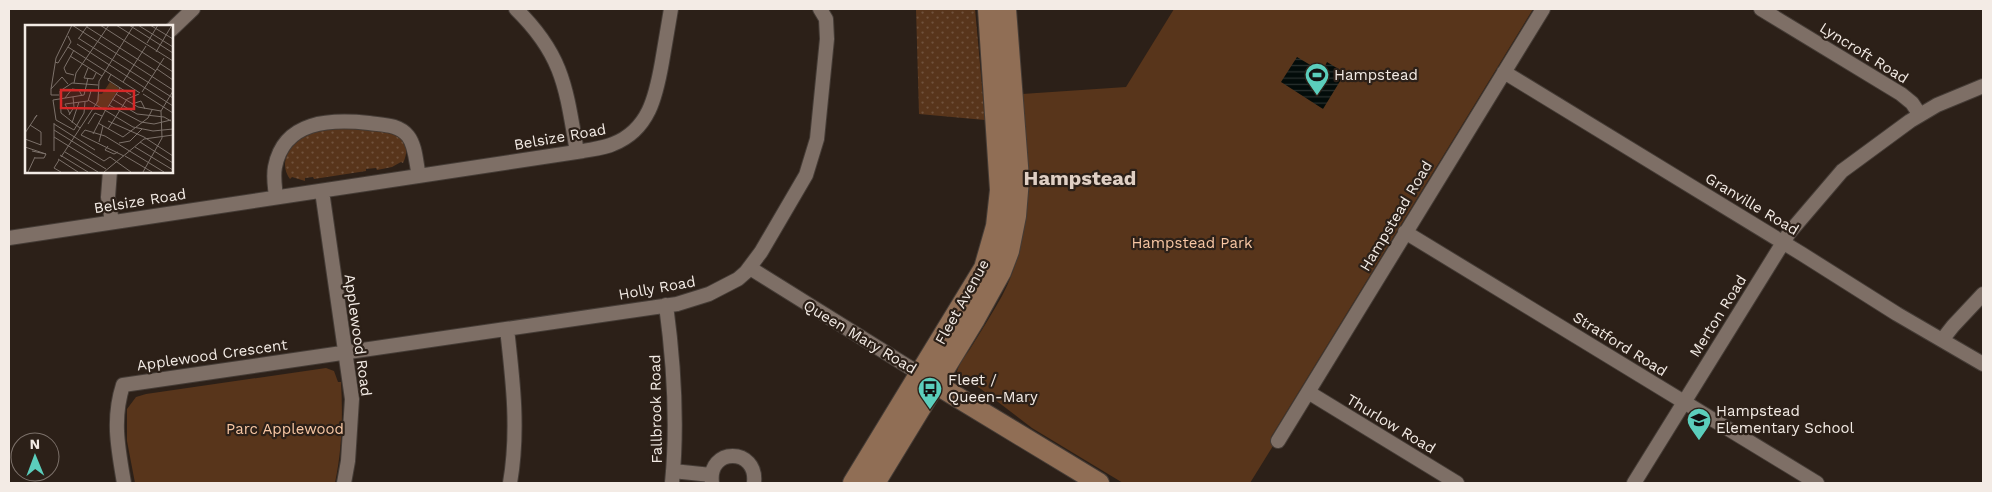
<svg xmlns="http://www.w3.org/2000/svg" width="1992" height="492" viewBox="0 0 1992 492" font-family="'Work Sans',sans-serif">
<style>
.grass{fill:url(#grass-dots)}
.green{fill:#58351b}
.water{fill:url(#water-rules)}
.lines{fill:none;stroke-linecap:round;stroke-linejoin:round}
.street-casing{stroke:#453c36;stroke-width:16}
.secondary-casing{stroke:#453c36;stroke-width:22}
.street{stroke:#7e6f66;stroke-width:14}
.secondary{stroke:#906e55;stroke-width:20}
.labels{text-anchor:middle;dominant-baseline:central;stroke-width:4.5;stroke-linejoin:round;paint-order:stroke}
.street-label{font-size:15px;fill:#f3ebe5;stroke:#2c2018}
.poi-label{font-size:15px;fill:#f3ebe5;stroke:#2c2018;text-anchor:start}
.park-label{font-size:15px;fill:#f8c7a4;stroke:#2c2018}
.district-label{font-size:20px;font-weight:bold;fill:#dfcfc4;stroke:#2c2018}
.inset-road{fill:none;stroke:#7c716a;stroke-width:1}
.view{fill:#d62828;fill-opacity:0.15;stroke:#d62828;stroke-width:2.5}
.inset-edge{fill:none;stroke:#f3ebe5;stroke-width:2.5}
</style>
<defs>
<pattern id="grass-dots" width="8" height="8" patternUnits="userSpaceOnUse" patternTransform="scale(1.25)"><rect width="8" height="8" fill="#58351b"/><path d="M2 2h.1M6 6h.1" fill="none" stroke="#70523c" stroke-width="1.8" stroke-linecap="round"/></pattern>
<pattern id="water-rules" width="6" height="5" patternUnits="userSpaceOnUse" patternTransform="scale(1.25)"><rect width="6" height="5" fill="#030c0a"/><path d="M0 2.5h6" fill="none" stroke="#28302e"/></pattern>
</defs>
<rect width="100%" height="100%" fill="#2c2018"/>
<!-- grass -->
<path class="grass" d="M 916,9 L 975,9 L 985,120 L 919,114 Z
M 328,128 C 341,128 386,130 397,136 C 408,142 408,153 403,163 L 401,162 L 392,167 L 377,170 L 376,168 L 366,169 L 366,171 L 314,179 L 313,177 L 305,178 L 305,181 L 292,177 L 290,179 C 277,162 292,142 308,134 C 314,131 321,130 328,128 Z"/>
<!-- green -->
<path class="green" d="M 1174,9 L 1533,9 L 1271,437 L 1276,441 L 1250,483 L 1123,483 L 1032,428 L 981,389 L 961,377 L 957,372 C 959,363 965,356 970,349 C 981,331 992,314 1002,296 C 1036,231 1027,165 1022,94 L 1126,87 Z
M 326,368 L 334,371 L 338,382 L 341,382 C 343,417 342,449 335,483 L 135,483 L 127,441 L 127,409 L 136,397 L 146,394 Z"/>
<!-- water -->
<path class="water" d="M 1297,57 L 1322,72 L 1327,62 L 1345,73 L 1323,109 L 1281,82 Z"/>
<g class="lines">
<defs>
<path id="street" d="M 516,9 C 564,56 566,89 577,152
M 1761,9 L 1901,94 L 1912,103 L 1920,115
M 171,30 L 193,9
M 1504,72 L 1802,254 L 1897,314 L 1983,364
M 110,171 L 108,197 L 112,222
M 322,191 L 352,399 L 348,461 L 344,483
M 276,197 C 275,187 273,177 275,167 C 284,120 331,119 369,123 C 383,125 398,124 408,136 C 416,146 416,164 419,176
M 1405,232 L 1817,483
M 9,238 L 583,151 C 593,149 604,148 613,144 C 649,130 656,96 662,62 C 665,44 668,27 671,9
M 750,268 L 920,374
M 666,305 C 674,364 678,423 672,483
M 507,329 C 513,381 519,431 510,483
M 1942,340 L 1953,326 L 1983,294
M 1308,392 L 1457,483
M 1278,441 L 1543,9
M 673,471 L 711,475
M 124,483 C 118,448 112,419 123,385 L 677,304 L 709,294 L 738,279 L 746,272 L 761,252 L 806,175 L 817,139 L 827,39 L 826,19 L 820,9
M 712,483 C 707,447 758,447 754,483
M 1634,483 L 1789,233 L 1842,171 L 1910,121 L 1937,105 L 1983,86"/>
<path id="secondary" d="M 924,377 L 1099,483
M 853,483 L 984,268 L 996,226 L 1000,190 L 988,9
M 875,483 L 975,319 L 1001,272 L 1009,251 L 1016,216 L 1019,179 L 1006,9"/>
</defs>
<!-- street casing -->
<use href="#street" class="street-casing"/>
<!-- secondary casing -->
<use href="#secondary" class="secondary-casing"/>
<!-- street -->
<use href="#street" class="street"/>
<!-- secondary -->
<use href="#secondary" class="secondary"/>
</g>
<!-- icons -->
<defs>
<symbol id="stadium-pin" viewBox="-11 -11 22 30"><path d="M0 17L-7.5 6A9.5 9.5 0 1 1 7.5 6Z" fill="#5bcebc" stroke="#2c2018"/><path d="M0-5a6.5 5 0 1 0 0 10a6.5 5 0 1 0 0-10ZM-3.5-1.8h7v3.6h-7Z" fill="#111"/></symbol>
<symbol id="bus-pin" viewBox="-11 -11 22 30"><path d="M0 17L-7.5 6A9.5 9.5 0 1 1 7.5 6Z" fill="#5bcebc" stroke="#2c2018"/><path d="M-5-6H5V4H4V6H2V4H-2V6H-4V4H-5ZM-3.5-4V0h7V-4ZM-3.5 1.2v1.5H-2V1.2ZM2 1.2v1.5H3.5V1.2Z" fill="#111"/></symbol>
<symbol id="school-pin" viewBox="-11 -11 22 30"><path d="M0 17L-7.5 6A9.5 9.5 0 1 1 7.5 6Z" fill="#5bcebc" stroke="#2c2018"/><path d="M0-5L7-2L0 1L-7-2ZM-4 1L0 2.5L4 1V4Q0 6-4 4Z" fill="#111"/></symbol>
</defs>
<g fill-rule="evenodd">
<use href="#stadium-pin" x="1303" y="61" width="28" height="38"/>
<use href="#bus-pin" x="916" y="375" width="28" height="38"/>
<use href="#school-pin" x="1685" y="406" width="28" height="38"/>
</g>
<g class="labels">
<!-- street labels -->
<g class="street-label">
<text transform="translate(1864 53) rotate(32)">Lyncroft Road</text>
<text transform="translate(560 137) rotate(-10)">Belsize Road</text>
<text transform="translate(140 201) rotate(-9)">Belsize Road</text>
<text transform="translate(1752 204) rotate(31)">Granville Road</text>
<text transform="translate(1396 216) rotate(-59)">Hampstead Road</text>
<text transform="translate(657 288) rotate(-10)">Holly Road</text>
<text transform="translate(962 302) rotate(-61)">Fleet Avenue</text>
<text transform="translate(1718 316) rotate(-58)">Merton Road</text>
<text transform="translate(358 335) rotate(82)">Applewood Road</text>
<text transform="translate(860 337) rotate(31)">Queen Mary Road</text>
<text transform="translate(1620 344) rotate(32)">Stratford Road</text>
<text transform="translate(212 355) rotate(-8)">Applewood Crescent</text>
<text transform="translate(656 409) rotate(-91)">Fallbrook Road</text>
<text transform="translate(1391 424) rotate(31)">Thurlow Road</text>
</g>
<!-- poi labels -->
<g class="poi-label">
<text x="1334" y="75">Hampstead</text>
<text x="948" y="380">Fleet /<tspan x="948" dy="17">Queen-Mary</tspan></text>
<text x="1716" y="411">Hampstead<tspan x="1716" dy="17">Elementary School</tspan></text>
</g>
<!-- park labels -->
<g class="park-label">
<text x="1192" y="243">Hampstead Park</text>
<text x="285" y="429">Parc Applewood</text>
</g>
<!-- district labels -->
<g class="district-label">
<text x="1080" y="178">Hampstead</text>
</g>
</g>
<!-- overview -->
<g transform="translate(25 25)">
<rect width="148" height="148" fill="#2c2018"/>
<path d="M 85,57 L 94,63 L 80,86 L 71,79 L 73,69 L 77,69 Z" fill="#58351b"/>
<path class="inset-road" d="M 47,0 L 148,65M 75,0 L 148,47M 91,0 L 148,36M 104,0 L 148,28M 113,0 L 148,22M 125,0 L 148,14M 62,2 L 131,46M 53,13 L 148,73M 54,13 L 63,0M 122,18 L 133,0M 52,19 L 148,81M 43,22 L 115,68M 49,25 L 39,43 L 41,48 L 49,50M 131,27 L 147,0M 45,31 L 77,51M 30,37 L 33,38 L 46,17 L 43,11M 63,43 L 59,53 L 68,54 L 71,48M 132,44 L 148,55M 86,49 L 83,55 L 106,70M 98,57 L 121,21M 49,58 L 51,48 L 84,0M 26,64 L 31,33 L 47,0M 117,67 L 139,33M 91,69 L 113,82 L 136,86M 118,69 L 148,88M 34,70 L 26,70 L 26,64 L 37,52 L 43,59M 40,73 L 47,64 L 54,65 L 57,71M 87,74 L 112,89 L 139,92 L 146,96M 63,75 L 108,102 L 128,106 L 148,104M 107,79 L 116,76 L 120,84M 84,80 L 116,97 L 129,99 L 146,95M 83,82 L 95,63M 45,89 L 40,79 L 63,76 L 66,66 L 61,65M 44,90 L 49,82 L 48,72M 31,95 L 28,75 L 59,70 L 63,53M 31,95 L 49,105 L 59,88 L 60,77M 83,96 L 119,112 L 148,131M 47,98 L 54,77M 73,98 L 98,112 L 123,93 L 127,85M 29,99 L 70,125M 63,99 L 70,88 L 77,91M 55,103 L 36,88 L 35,66 L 47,58 L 73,60M 83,104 L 102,74 L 114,69M 29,105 L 79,136 L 85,132 L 106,147M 0,108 L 12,90 L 9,94M 68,109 L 80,86M 29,112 L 81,144M 0,114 L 16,120 L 16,107 L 5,100M 74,117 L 78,101M 115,117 L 148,138M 94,118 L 105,116 L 117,104M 83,121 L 80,125 L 89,129 L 93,127M 0,122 L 21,129M 110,122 L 148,145M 7,126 L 21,129 L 19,133 L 10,133M 29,126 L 29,98M 40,127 L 73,147M 35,130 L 63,147M 99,131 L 56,110 L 60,105 L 80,111 L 139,147M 100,131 L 127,147M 36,132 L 73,76 L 74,56 L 109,0M 33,134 L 53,147M 34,135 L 29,143 L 36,147M 3,147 L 10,132M 79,147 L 119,114 L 148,110M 118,147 L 137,113 L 136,86 L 148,66"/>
<path class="view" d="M 36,65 L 109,66 L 109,84 L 36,83 Z"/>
<rect width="148" height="148" class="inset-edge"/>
</g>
<!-- border -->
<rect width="1992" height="492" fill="none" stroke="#f3ebe5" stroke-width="20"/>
<!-- north arrow -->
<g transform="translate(35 457) rotate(359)"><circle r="24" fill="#2c2018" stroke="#7c716a"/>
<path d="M0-4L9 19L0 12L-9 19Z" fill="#5bcebc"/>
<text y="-8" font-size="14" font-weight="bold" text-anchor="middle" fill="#f3ebe5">N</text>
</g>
</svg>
